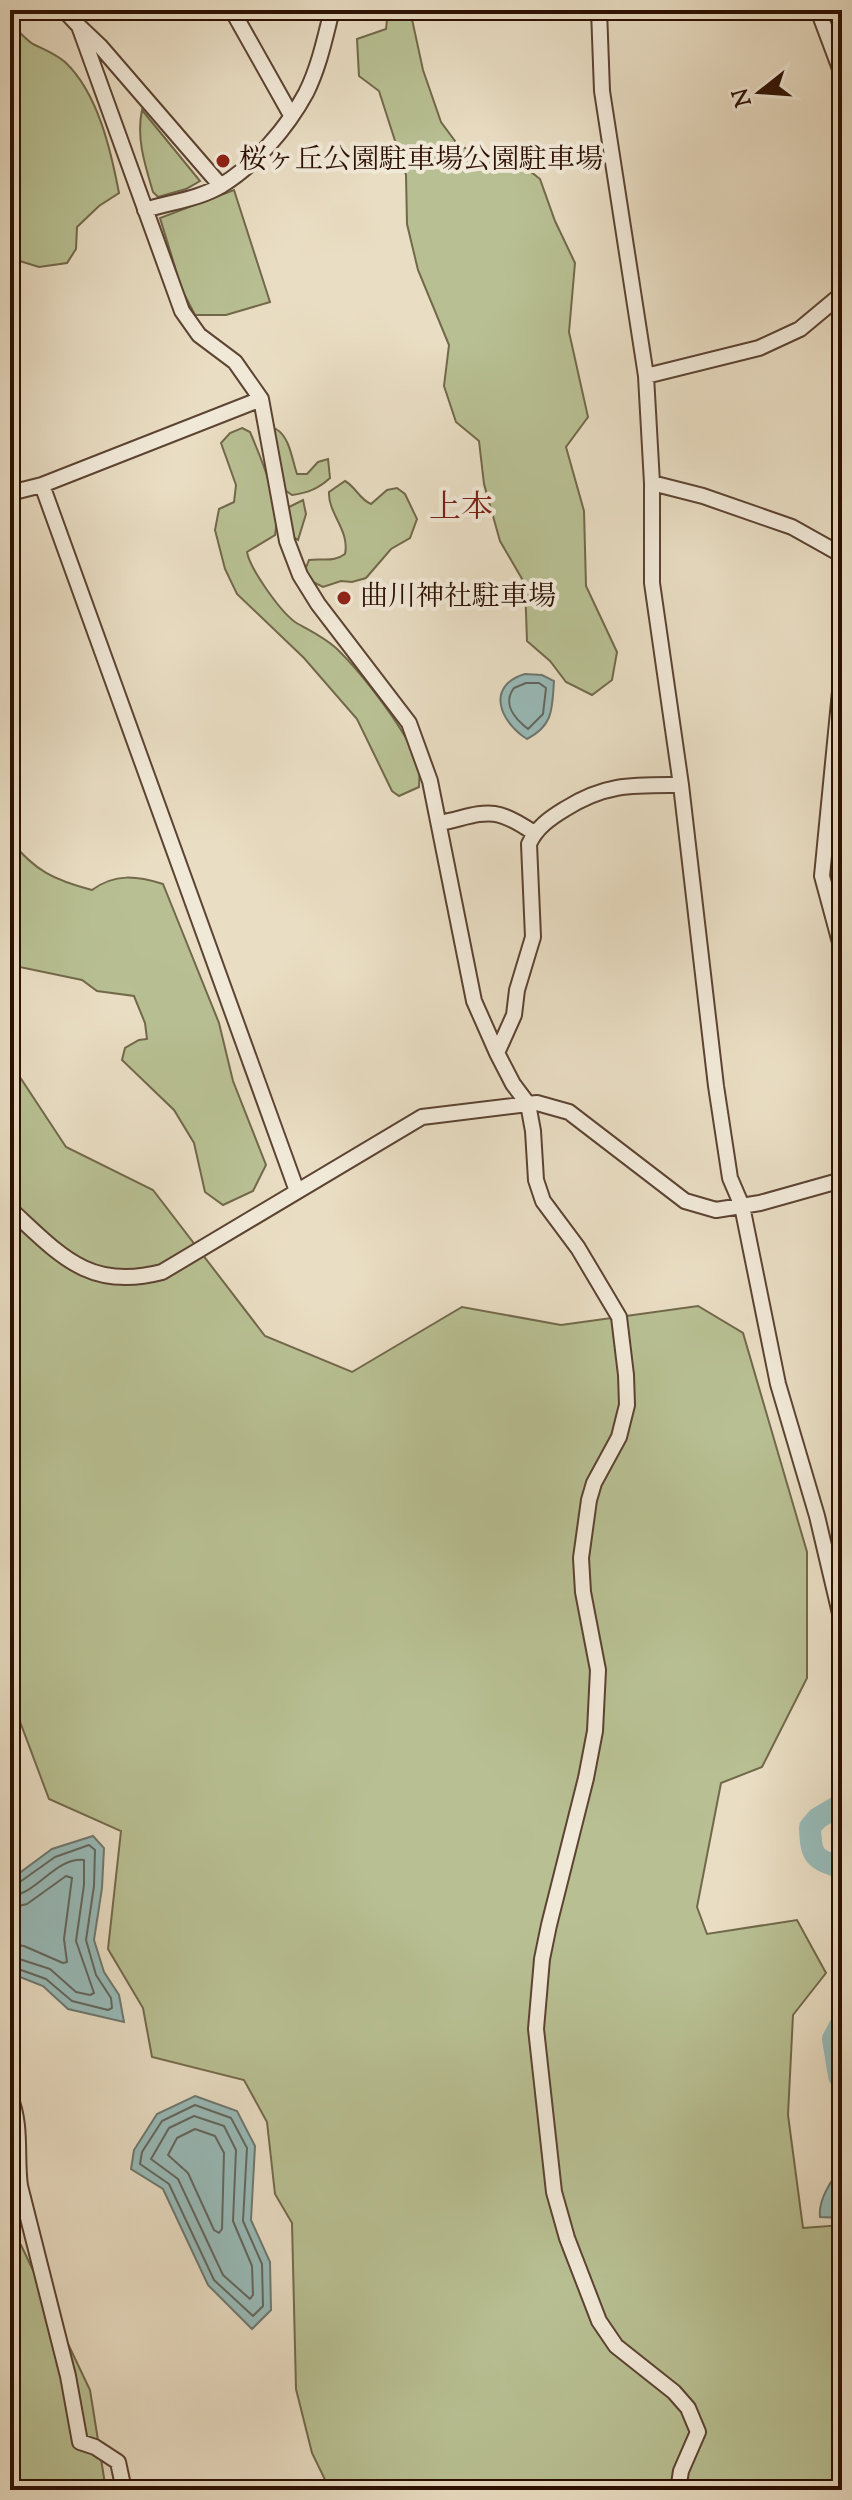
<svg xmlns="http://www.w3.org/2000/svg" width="852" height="2500" viewBox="0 0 852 2500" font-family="'Sorts Mill Goudy','Noto Serif JP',serif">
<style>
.green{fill:#b8c093;stroke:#72684a;stroke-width:2}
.water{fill:#98bbb9;stroke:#6d7770;stroke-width:2}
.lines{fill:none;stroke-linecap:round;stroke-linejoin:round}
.shore{stroke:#62665e;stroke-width:2}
.river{stroke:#98bbb9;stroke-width:22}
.minor-casing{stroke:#5c4332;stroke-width:18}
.minor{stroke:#f1e9d8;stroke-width:14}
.poi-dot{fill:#8f2418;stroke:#f1e9d8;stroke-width:3}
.labels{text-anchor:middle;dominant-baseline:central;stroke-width:8;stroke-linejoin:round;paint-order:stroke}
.poi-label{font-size:28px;fill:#2d1002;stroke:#f1e9d8;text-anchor:start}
.quarter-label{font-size:32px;fill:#7a1f14;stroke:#f1e9d8}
</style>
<rect width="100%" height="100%" fill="#e9ddc3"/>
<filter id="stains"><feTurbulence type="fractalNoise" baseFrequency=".0025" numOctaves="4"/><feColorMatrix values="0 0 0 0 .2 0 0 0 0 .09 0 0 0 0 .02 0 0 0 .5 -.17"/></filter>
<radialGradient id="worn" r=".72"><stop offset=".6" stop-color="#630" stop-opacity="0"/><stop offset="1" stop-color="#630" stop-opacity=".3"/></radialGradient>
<!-- green -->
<path class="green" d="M 388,10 L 410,10 L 423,70 L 441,122 L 458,145 L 484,157 L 526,168 L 540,179 L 555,221 L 575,263 L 569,332 L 588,417 L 566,447 L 584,511 L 586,586 L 617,652 L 612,680 L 592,695 L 566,682 L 550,661 L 527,641 L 525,584 L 500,541 L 484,484 L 479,441 L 456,422 L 444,386 L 449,345 L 418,270 L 407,224 L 406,175 L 379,91 L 359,76 L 357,39 L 386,29 Z
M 10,23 C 17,29 25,39 33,44 C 45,50 54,53 65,62 C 98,93 111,151 119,193 L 99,206 L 77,227 L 76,249 L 67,263 L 39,267 L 10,258 Z
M 142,110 L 200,181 L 186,189 L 158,197 L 153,192 C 145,165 136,138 142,110 Z
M 234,190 L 270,302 L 226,315 L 195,315 L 182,290 L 160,218 Z
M 242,428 L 250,432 C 262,460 281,505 275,535 L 247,552 C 250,569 280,611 295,622 C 310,631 322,636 336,648 C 360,671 413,737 419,769 C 420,774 419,782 419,787 L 399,796 L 392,791 L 357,719 L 304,658 L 237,594 L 225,569 L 215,530 L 219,509 L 234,502 L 236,485 L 221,443 L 230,433 Z
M 276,429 C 290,437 292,460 297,474 L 307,474 L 318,462 L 328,459 L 330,478 C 318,489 307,493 292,495 L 282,488 L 270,432 Z
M 345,481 C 356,487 359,499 371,504 L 387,490 L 397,488 L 405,494 L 417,519 L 410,538 L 391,549 L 366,578 L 352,582 L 341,581 L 323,587 L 311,581 L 305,570 L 309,560 C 323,558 333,563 345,554 C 350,530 328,514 329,492 Z
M 303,500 L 306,514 L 298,540 C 286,534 285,519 289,507 Z
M 10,840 C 35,871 54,880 92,890 C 115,873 137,876 163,884 L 219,1023 L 233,1081 L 266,1165 L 253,1191 L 223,1205 L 205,1192 L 194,1143 L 174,1110 L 122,1060 L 125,1048 L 139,1040 L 147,1039 L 145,1023 L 134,996 L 97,991 L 82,980 L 10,965 Z
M 10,1062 L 66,1147 L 153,1190 L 265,1336 L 352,1372 L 462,1307 L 561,1325 L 698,1306 L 743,1333 L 807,1552 L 807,1678 L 762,1767 L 721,1783 L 697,1907 L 707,1934 L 797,1920 L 826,1973 L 793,2015 L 788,2115 L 803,2228 L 842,2225 L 842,2490 L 330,2490 L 312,2453 L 296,2389 L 292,2223 L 275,2194 L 267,2122 L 244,2080 L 152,2057 L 143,2008 L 108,1949 L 121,1831 L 49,1799 L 10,1695 Z
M 10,2239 L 21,2245 L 90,2390 L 106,2490 L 10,2490 Z"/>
<!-- water -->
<path class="water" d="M 525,674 L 542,675 L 554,681 C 552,708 554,725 527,739 C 500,722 485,686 525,674 Z
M 93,1836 L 104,1848 L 102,1888 L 94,1940 L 104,1972 L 119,1995 L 124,2022 L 68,2009 L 43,1986 L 10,1973 L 10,1880 L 52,1849 Z
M 195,2096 L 237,2111 L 255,2146 L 251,2220 L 270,2262 L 271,2310 L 252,2329 L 208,2285 L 163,2189 L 131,2169 L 134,2150 L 157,2114 Z
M 842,2168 L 842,2218 L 820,2217 C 818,2200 831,2180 842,2168 Z"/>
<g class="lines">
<!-- shore -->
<path class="shore" d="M 526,683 L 539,683 L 546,688 L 543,714 L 528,729 C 514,718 502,704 514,688 Z
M 10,1886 L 17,1884 L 55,1857 L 89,1845 L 95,1850 L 94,1886 L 86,1940 L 96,1975 L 111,1998 L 112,2008 L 108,2010 L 72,2001 L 46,1979 L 10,1966
M 10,1896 C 38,1894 55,1857 84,1860 L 84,1885 L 76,1941 L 94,1993 L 90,1995 L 76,1992 L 50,1969 L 10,1956
M 10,1908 L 27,1904 L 66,1876 L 72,1878 L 64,1939 L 67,1962 L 63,1963 L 24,1946 L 10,1944
M 195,2105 L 231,2118 L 247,2148 L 243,2221 L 262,2264 L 263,2306 L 253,2316 L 214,2280 L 169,2184 L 140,2164 L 142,2152 L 162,2121 Z
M 194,2116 L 224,2126 L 236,2150 L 233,2221 L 252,2266 L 253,2295 L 250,2299 L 223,2275 L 178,2179 L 151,2159 L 169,2128 Z
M 195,2129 L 215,2136 L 224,2153 L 222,2229 L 219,2233 L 214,2230 L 188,2173 L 168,2155 L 177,2138 Z"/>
<!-- river -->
<path class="river" d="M 842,1804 L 818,1818 L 810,1827 C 811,1857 814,1859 842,1868
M 842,2022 L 833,2039 L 839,2076 L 842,2081"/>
<defs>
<path id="minor" d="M 64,10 L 79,26 L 182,311 L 199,335 L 235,362 L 261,399 L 287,541 L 300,575 L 318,604 L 409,723 L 430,781 L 474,1001 L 497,1053 L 513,1084 L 528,1104 L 533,1131 L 536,1180 L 543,1201 L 578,1248 L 619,1317 L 626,1375 L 627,1405 L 619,1437 L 594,1483 L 589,1500 L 581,1558 L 583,1592 L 598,1670 L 595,1731 L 586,1778 L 549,1925 L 542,1959 L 536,2029 L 554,2192 L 567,2238 L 599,2321 L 616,2346 L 674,2392 L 688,2408 L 698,2432 L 681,2471 L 678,2490
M 232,10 L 291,115
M 599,10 L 602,91 L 646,376 L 652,483 L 652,583 L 681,785 L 716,1086 L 730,1178 L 742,1206 L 778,1384 L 817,1516 L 842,1622
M 818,10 L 842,74
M 81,28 L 100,46 L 221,186
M 145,210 C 170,202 200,199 222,185 C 256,164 287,128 306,93 C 319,67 325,38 332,10
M 646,376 L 759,348 L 800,329 L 842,294
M 652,483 L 703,496 L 792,527 L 842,555
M 42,485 L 297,1191
M 10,493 L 42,485 L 261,399
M 842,671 L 822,876 L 842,950
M 440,823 C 486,813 492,804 534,833
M 497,1053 L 514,1015 L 517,990 L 533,937 L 529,844 C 536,828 550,818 565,809 C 606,783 634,785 681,785
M 10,1209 C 60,1255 89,1291 162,1272 L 422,1117 L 528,1104 L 537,1103 L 569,1112 L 685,1201 L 716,1210 L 760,1203 L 842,1180
M 10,2097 C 22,2125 16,2158 20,2186 L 68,2376 L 80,2442 L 95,2447 L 118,2462 L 124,2490"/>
</defs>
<!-- minor casing -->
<use href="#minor" class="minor-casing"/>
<!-- minor -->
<use href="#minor" class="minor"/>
</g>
<!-- markers -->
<g class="poi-dot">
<circle cx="223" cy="161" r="8"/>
<circle cx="344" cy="598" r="8"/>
</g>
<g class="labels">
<!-- poi labels -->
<g class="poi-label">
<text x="239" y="161">桜ヶ丘公園駐車場公園駐車場</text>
<text x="360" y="598">曲川神社駐車場</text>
</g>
<!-- quarter labels -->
<g class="quarter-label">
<text x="461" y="509">上本</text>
</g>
</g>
<!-- margin -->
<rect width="852" height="2500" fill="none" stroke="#e9ddc3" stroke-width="40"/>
<rect x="12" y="12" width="828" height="2476" fill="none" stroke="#2d1002" stroke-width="4"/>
<rect x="20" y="20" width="812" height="2460" fill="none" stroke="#2d1002" stroke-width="2"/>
<!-- north arrow -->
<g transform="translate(760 92) rotate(253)" stroke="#f1e9d8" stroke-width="6" paint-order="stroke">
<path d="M0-6L14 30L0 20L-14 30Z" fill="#2d1002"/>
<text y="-12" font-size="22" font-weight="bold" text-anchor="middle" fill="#2d1002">N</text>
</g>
<rect width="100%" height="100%" filter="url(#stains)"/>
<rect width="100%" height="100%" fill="url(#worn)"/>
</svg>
